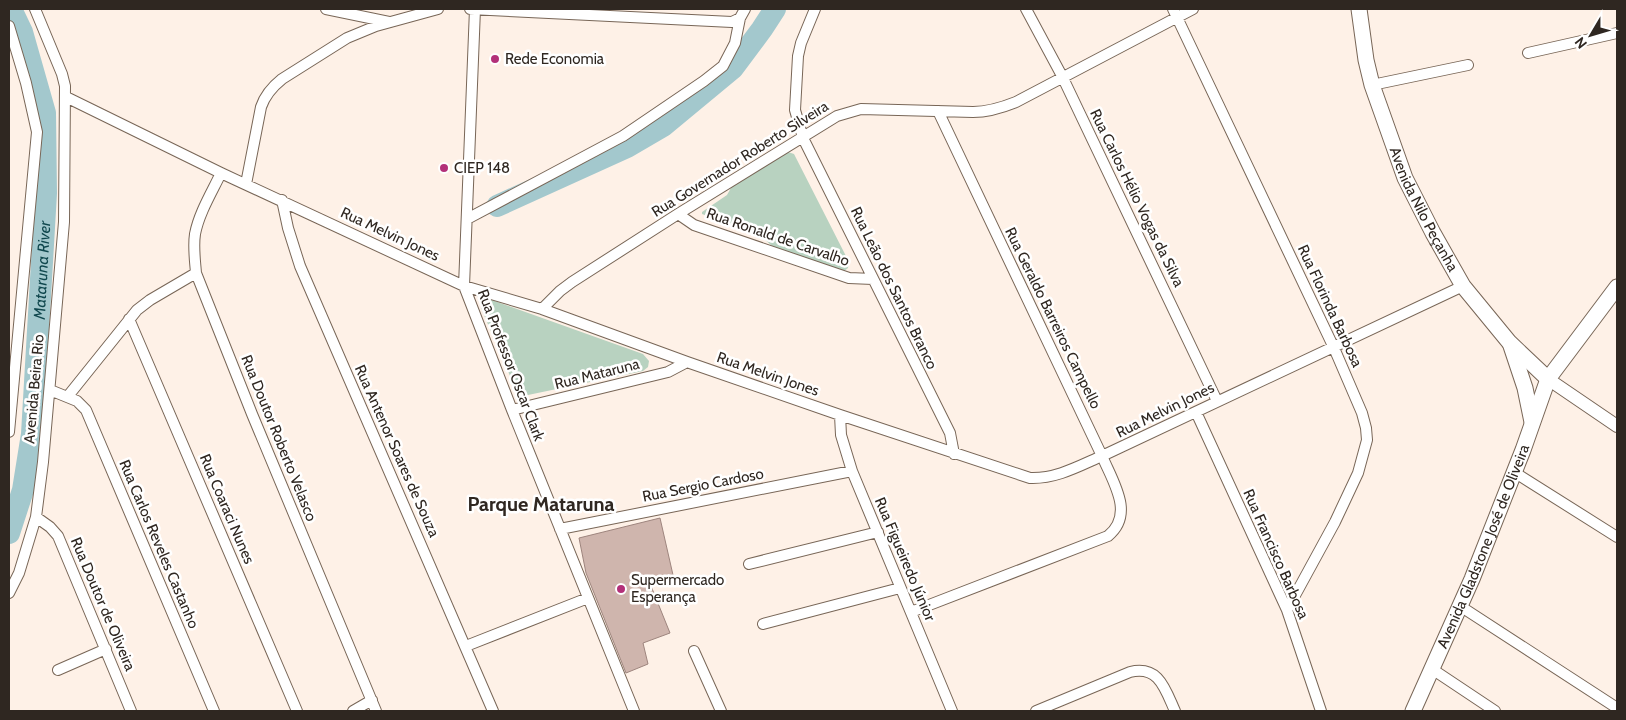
<svg xmlns="http://www.w3.org/2000/svg" width="1626" height="720" viewBox="0 0 1626 720" font-family="Cabin,sans-serif">
<style>
.green{fill:#b8d2c0}
.lines{fill:none;stroke-linecap:round;stroke-linejoin:round}
.river{stroke:#a3c8cd;stroke-width:22}
.building{fill:#cfb5ad;stroke:#9e857e}
.minor-casing{stroke:#786657;stroke-width:12}
.tertiary-casing{stroke:#786657;stroke-width:14}
.secondary-casing{stroke:#786657;stroke-width:17}
.minor{stroke:#fff;stroke-width:10}
.tertiary{stroke:#fff;stroke-width:12}
.secondary{stroke:#fff;stroke-width:15}
.poi-dot{fill:#b33079;stroke:#fff;stroke-width:2}
.labels{text-anchor:middle;dominant-baseline:central;stroke-width:5;stroke-linejoin:round;paint-order:stroke}
.poi-label{font-size:15px;fill:#2f2721;stroke:#fff;text-anchor:start}
.street-label{font-size:15px;fill:#2f2721;stroke:#fff}
.water-label{font-size:16px;font-style:italic;fill:#0f474d;stroke:#fff}
.district-label{font-size:20px;font-weight:bold;fill:#2f2721;stroke:#fff}
</style>
<rect width="100%" height="100%" fill="#fef1e7"/>
<!-- green -->
<path class="green" d="M 788,152 L 794,154 L 849,262 L 848,268 L 843,272 L 773,247 L 760,235 L 702,214 L 702,212 L 727,195 L 732,186 Z
M 489,299 L 643,354 L 649,361 L 648,367 L 643,371 L 528,395 L 521,395 L 516,390 L 481,308 L 482,303 Z"/>
<g class="lines">
<!-- river -->
<g class="river">
<path d="M 497,206 L 627,147 L 663,126 L 733,68 L 762,29 L 775,9"/>
<path id="s1" d="M 9,533 L 23,490 L 32,434 L 46,193 L 45,113 L 22,32 L 11,9"/>
</g>
</g>
<!-- building -->
<path class="building" d="M 660,518 L 673,575 L 649,581 L 670,633 L 643,643 L 648,664 L 626,673 L 586,573 L 579,538 Z"/>
<g class="lines">
<defs>
<path id="minor" d="M 326,9 L 389,22
M 470,9 L 732,22 L 740,18 L 745,9
M 475,9 L 464,286 L 512,410 L 634,711
M 815,9 L 801,43 L 798,56 L 795,110 L 803,138 L 950,433 L 954,454
M 1026,9 L 1062,76 L 1217,401
M 1173,9 L 1334,348 L 1362,413 L 1366,428 L 1367,440 L 1358,473 L 1335,522 L 1287,610
M 9,26 L 26,83 L 37,132 L 9,432
M 1528,53 L 1617,33
M 1372,85 L 1468,65
M 66,97 L 221,173 L 464,286 L 542,309 L 687,362 L 840,415 L 1030,478 C 1056,479 1079,466 1102,456 L 1463,286
M 221,173 C 212,192 199,213 195,234 C 193,247 195,260 196,273 L 252,414 L 376,711
M 246,184 L 261,107 C 265,95 272,87 282,79 L 347,38 L 376,26 L 438,9
M 282,200 L 288,228 L 300,266 L 493,711
M 678,214 L 694,225 L 849,278 L 873,279
M 467,219 L 623,136 L 704,81 L 723,66 L 735,43 L 740,18
M 542,309 L 560,291 L 572,282 L 678,214 L 837,116 L 861,109 L 973,112 C 988,112 1001,108 1016,102 L 1193,9
M 129,319 L 297,711
M 50,390 L 77,401 L 86,410 L 214,711
M 68,396 L 137,310 L 150,300 L 196,273
M 512,410 L 668,372 L 687,362
M 1196,412 L 1287,610 L 1321,711
M 840,415 L 841,435 L 852,471 L 952,711
M 1514,472 L 1617,537
M 36,517 L 50,527 L 58,536 L 131,711
M 560,529 L 852,471
M 749,564 L 878,532
M 9,593 L 19,573 L 36,517 L 43,462 L 64,222 L 65,86 L 62,74 L 35,9
M 1460,606 L 1617,708
M 911,612 L 1108,536 C 1135,514 1113,482 1102,456 L 938,111
M 763,624 L 900,588
M 466,646 L 588,598
M 694,651 L 721,711
M 1432,669 L 1495,711
M 58,670 L 106,649
M 353,711 L 372,700
M 1036,711 L 1130,672 C 1159,665 1165,689 1175,711"/>
<path id="tertiary" d="M 1548,379 L 1617,426"/>
<g id="secondary">
<path id="s2" d="M 1359,9 L 1366,60 L 1372,85 L 1405,178 L 1433,233 L 1463,286 L 1509,342 L 1548,379"/>
<path d="M 1511,346 L 1525,388 L 1532,422"/>
<path id="s3" d="M 1413,711 L 1472,579 L 1523,450 L 1548,379 L 1617,287"/>
</g>
</defs>
<!-- minor casing -->
<use href="#minor" class="minor-casing"/>
<!-- tertiary casing -->
<use href="#tertiary" class="tertiary-casing"/>
<!-- secondary casing -->
<use href="#secondary" class="secondary-casing"/>
<!-- minor -->
<use href="#minor" class="minor"/>
<!-- tertiary -->
<use href="#tertiary" class="tertiary"/>
<!-- secondary -->
<use href="#secondary" class="secondary"/>
</g>
<!-- markers -->
<g class="poi-dot">
<circle cx="495" cy="59" r="5"/>
<circle cx="444" cy="168" r="5"/>
<circle cx="621" cy="589" r="5"/>
</g>
<g class="labels">
<!-- poi labels -->
<g class="poi-label">
<text x="505" y="59">Rede Economia</text>
<text x="454" y="168">CIEP 148</text>
<text x="631" y="580">Supermercado<tspan x="631" dy="17">Esperança</tspan></text>
</g>
<!-- street labels -->
<g class="street-label">
<text transform="translate(740 159) rotate(-32)">Rua Governador Roberto Silveira</text>
<text transform="translate(1137 198) rotate(64)">Rua Carlos Hélio Vogas da Silva</text>
<text stroke="none"><textPath href="#s2" startOffset="212">Avenida Nilo Peçanha</textPath></text>
<text transform="translate(390 234) rotate(25)">Rua Melvin Jones</text>
<text transform="translate(778 237) rotate(19)">Rua Ronald de Carvalho</text>
<text transform="translate(894 288) rotate(64)">Rua Leão dos Santos Branco</text>
<text transform="translate(1330 306) rotate(65)">Rua Florinda Barbosa</text>
<text transform="translate(1053 318) rotate(64)">Rua Geraldo Barreiros Campello</text>
<text transform="translate(511 365) rotate(69)">Rua Professor Oscar Clark</text>
<text transform="translate(597 374) rotate(-14)">Rua Mataruna</text>
<text transform="translate(768 374) rotate(19)">Rua Melvin Jones</text>
<text transform="translate(34 389) rotate(-85)">Avenida Beira Rio</text>
<text transform="translate(1165 410) rotate(-26)">Rua Melvin Jones</text>
<text transform="translate(279 438) rotate(68)">Rua Doutor Roberto Velasco</text>
<text transform="translate(397 451) rotate(66)">Rua Antenor Soares de Souza</text>
<text transform="translate(703 485) rotate(-11)">Rua Sergio Cardoso</text>
<text transform="translate(227 509) rotate(67)">Rua Coaraci Nunes</text>
<text transform="translate(159 544) rotate(67)">Rua Carlos Reveles Castanho</text>
<text stroke="none"><textPath href="#s3" startOffset="179">Avenida Gladstone José de Oliveira</textPath></text>
<text transform="translate(1276 554) rotate(66)">Rua Francisco Barbosa</text>
<text transform="translate(905 559) rotate(67)">Rua Figueiredo Júnior</text>
<text transform="translate(103 604) rotate(67)">Rua Doutor de Oliveira</text>
</g>
<!-- water labels -->
<g class="water-label">
<text stroke="none"><textPath href="#s1" startOffset="266">Mataruna River</textPath></text>
</g>
<!-- district labels -->
<g class="district-label">
<text x="541" y="504">Parque Mataruna</text>
</g>
</g>
<!-- border -->
<rect width="1626" height="720" fill="none" stroke="#2f2721" stroke-width="20"/>
<!-- north arrow -->
<g transform="translate(1591 35) rotate(232)" stroke="#ffffff" stroke-width="4" paint-order="stroke">
<path d="M0-4L9 19L0 12L-9 19Z" fill="#2f2721"/>
<text y="-8" font-size="14" font-weight="bold" text-anchor="middle" fill="#2f2721">N</text>
</g>
</svg>
